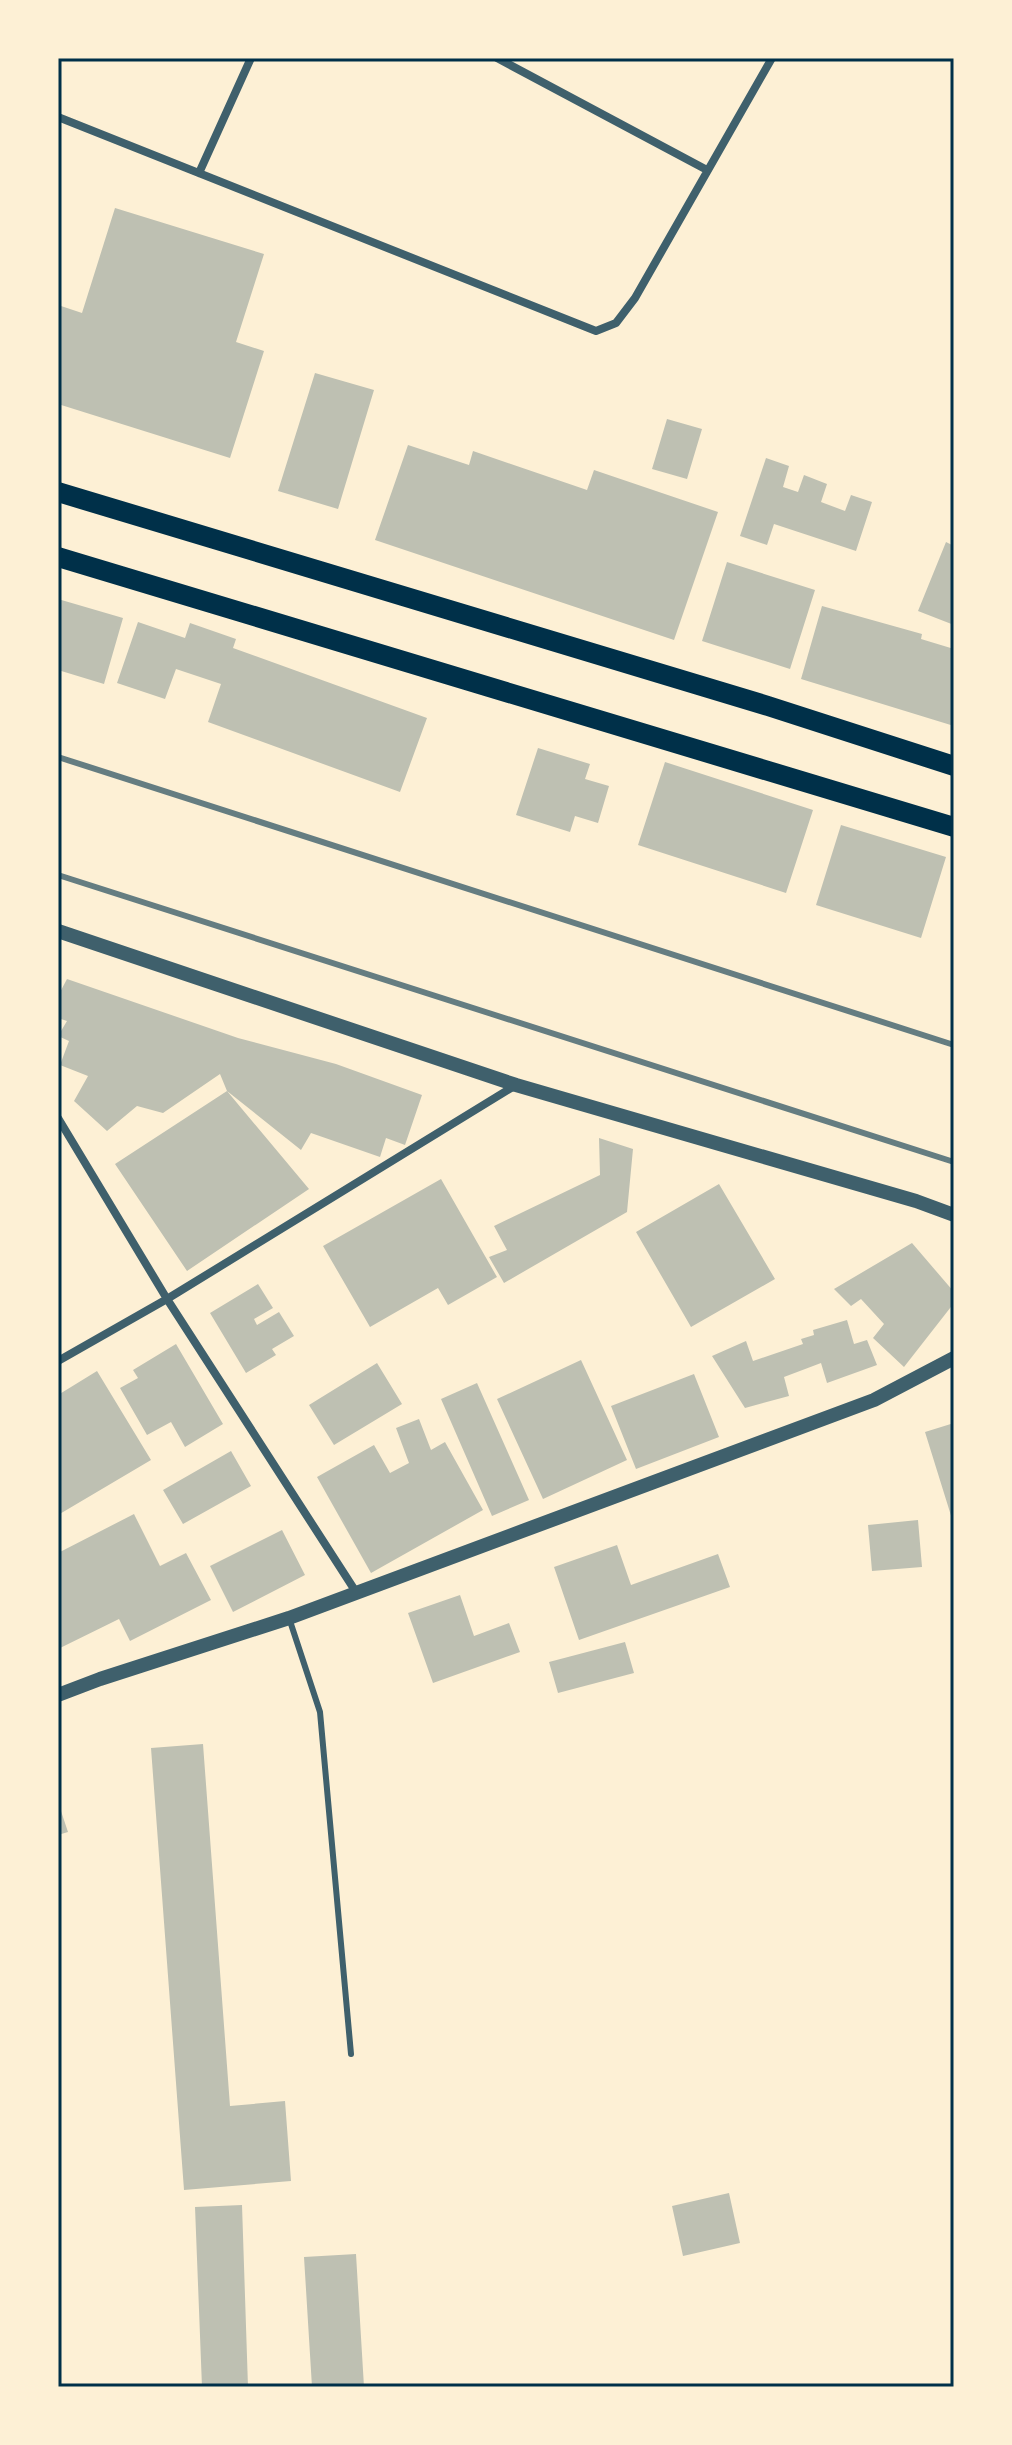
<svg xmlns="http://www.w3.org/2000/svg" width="1012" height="2445" viewBox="0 0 1012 2445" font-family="Merriweather,serif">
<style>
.building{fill:#bec0b2}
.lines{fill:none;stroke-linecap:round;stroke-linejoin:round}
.service{stroke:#3f606c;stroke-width:6}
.minor{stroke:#3f606c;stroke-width:8}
.tertiary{stroke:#3f606c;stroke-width:14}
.primary{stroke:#003049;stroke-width:20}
.rail{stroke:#657d81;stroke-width:6}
.neatline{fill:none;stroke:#003049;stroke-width:3}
</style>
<rect width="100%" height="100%" fill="#fdf0d5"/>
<!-- building -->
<path class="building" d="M 115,208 L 264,254 L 236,342 L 264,351 L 230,458 L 58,404 L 58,305 L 82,313 Z
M 315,373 L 374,390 L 338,509 L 278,491 Z
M 667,419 L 702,429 L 687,479 L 652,469 Z
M 408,445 L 469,465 L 473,451 L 587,490 L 594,470 L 718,512 L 674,640 L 375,540 Z
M 766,458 L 789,466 L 783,487 L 798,492 L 804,475 L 827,484 L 821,502 L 845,511 L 851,495 L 872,502 L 856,551 L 774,524 L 767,545 L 740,536 Z
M 946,542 L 954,546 L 954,625 L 918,611 Z
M 727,562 L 815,590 L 790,669 L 702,641 Z
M 58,599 L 123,618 L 104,684 L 58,670 Z
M 822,606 L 922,634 L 921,639 L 954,649 L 954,726 L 801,679 Z
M 138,622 L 185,638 L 190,623 L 236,639 L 233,648 L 427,718 L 400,792 L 208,722 L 221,684 L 176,669 L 165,699 L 117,683 Z
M 538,748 L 590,764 L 585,779 L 609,786 L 598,823 L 575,816 L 570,832 L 516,815 Z
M 665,762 L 813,810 L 786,893 L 638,845 Z
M 841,825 L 946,857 L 921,938 L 816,905 Z
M 67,979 L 238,1038 L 336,1064 L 422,1095 L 405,1145 L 386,1138 L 380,1157 L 311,1133 L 301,1150 L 227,1091 L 309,1189 L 187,1271 L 115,1164 L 227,1091 L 220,1074 L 163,1113 L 137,1106 L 107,1131 L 74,1101 L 88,1076 L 60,1065 L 69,1041 L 58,1036 L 67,1021 L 58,1018 L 58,996 Z
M 599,1138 L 633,1149 L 627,1212 L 504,1283 L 489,1257 L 507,1250 L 494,1226 L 600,1175 Z
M 441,1179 L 497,1277 L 448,1305 L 438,1288 L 370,1327 L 323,1246 Z
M 719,1184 L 775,1279 L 691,1327 L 636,1232 Z
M 912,1243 L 954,1292 L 954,1303 L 904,1367 L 873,1338 L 884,1324 L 861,1299 L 851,1306 L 834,1289 Z
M 258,1284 L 273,1308 L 254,1319 L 257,1325 L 279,1312 L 294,1336 L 272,1349 L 276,1355 L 246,1373 L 210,1313 Z
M 847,1320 L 854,1344 L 867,1340 L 877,1365 L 827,1383 L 821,1363 L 784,1377 L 789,1396 L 745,1408 L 712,1356 L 746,1341 L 753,1361 L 803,1344 L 801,1339 L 814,1335 L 813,1330 Z
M 176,1344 L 223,1424 L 185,1447 L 171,1422 L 147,1435 L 120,1388 L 138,1378 L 133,1370 Z
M 581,1360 L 627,1460 L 543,1499 L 497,1399 Z
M 377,1363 L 402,1404 L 334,1445 L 309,1405 Z
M 97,1371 L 151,1460 L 58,1515 L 58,1395 Z
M 694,1374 L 719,1437 L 636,1469 L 611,1406 Z
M 477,1383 L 529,1500 L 492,1516 L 441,1399 Z
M 419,1419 L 431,1450 L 445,1442 L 483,1510 L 371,1573 L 317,1477 L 374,1445 L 390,1473 L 409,1463 L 396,1428 Z
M 954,1423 L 954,1522 L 953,1522 L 925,1432 Z
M 231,1451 L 251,1486 L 183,1524 L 163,1490 Z
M 134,1514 L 160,1566 L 186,1553 L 211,1600 L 130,1641 L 119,1619 L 58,1649 L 58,1553 Z
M 918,1520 L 922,1567 L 872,1571 L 868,1525 Z
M 282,1530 L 305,1575 L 233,1612 L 210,1566 Z
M 617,1545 L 631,1585 L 718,1554 L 730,1587 L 579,1640 L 554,1567 Z
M 460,1595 L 474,1636 L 509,1623 L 520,1652 L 433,1683 L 408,1613 Z
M 625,1642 L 634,1673 L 558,1693 L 549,1662 Z
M 203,1744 L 230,2106 L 285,2101 L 291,2181 L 184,2190 L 151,1748 Z
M 58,1802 L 68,1832 L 58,1835 Z
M 729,2193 L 740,2243 L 683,2256 L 672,2206 Z
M 242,2205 L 248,2387 L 202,2387 L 195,2207 Z
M 356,2254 L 364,2387 L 312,2387 L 304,2257 Z"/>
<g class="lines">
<!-- service -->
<path class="service" d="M 289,1618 L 320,1712 L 351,2054"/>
<!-- minor -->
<path class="minor" d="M 497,58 L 707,170
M 58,117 L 596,331 L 616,323 L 635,298 L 772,58
M 199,173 L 251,58
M 58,1118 L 167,1299 L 356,1592
M 58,1361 L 167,1299 L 516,1085"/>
<!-- tertiary -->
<path class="tertiary" d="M 58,931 L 516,1085 L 916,1201 L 954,1215
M 58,1695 L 100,1679 L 289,1618 L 874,1400 L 954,1358"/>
<!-- primary -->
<path class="primary" d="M 58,492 L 768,706 L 954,766
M 58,557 L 954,827"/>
<!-- rail -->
<path class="rail" d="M 58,757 L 954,1045
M 58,875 L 954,1162"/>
</g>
<!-- border -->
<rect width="1012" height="2445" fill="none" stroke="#fdf0d5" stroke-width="120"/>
<rect x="60" y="60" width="892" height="2325" class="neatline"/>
</svg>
